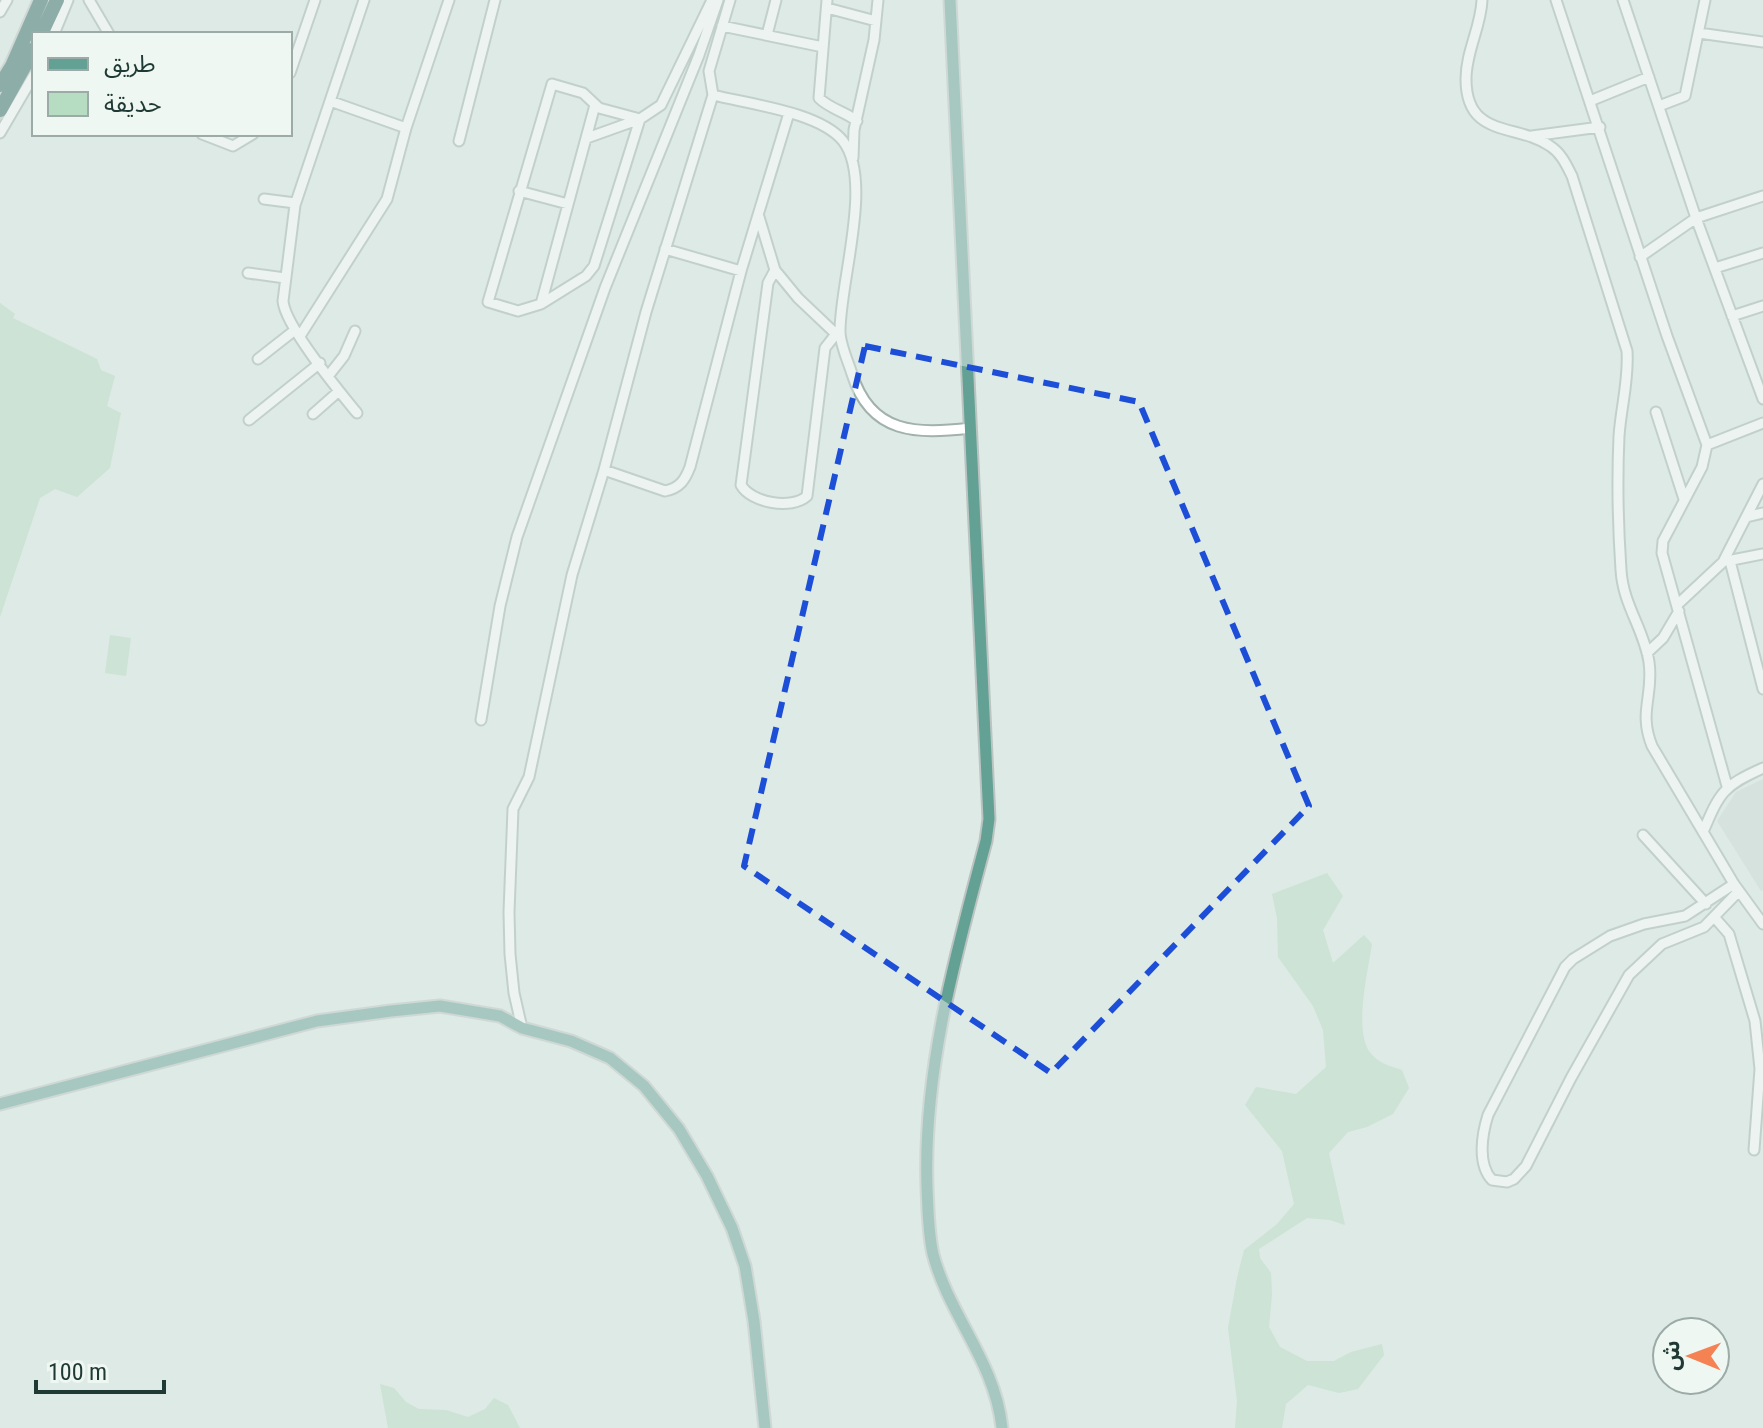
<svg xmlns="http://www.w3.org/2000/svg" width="1763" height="1428" viewBox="0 0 1763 1428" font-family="'Roboto Condensed','Noto Sans Arabic',sans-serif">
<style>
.built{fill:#ccdad4}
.green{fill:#b6dcc2}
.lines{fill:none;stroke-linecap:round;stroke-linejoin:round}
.minor-casing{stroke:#a1b2ac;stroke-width:13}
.major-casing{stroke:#bcc4c2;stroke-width:15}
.highway-casing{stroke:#bcc4c2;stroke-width:18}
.minor{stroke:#fff;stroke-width:9}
.major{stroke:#62a194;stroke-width:11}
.highway{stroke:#2b675d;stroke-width:14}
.marked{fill:none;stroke:#1d4ed8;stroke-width:6;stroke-dasharray:16 10;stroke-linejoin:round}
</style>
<rect width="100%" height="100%" fill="#deeae5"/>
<!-- built -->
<path class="built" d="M 1763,779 L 1763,890 L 1761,891 L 1717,821 L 1736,792 Z"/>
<!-- green -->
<path class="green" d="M 0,303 L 15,314 L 13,318 L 97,359 L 101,370 L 115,376 L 107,406 L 121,413 L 110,468 L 77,497 L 55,489 L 40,498 L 0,617 Z
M 110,635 L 131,638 L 126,676 L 105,673 Z
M 1327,873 L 1343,896 L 1323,930 L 1333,963 L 1364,935 L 1372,944 C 1368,971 1354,1028 1369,1051 C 1377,1063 1390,1066 1402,1070 L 1409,1088 L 1393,1114 L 1367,1127 L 1348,1132 L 1329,1153 L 1345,1225 L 1330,1220 L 1307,1218 L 1259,1249 L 1260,1258 L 1271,1273 L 1272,1294 L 1269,1327 L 1280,1347 L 1307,1361 L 1334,1361 L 1351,1352 L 1382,1344 L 1384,1355 L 1358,1389 L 1339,1393 L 1308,1385 L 1286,1404 L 1282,1428 L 1235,1428 L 1237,1401 L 1228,1328 L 1237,1278 L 1244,1250 L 1277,1224 L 1294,1204 L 1282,1151 L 1245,1105 L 1256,1087 L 1296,1094 L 1326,1067 L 1323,1030 L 1313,1006 L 1278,957 L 1277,918 L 1272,894 Z
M 380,1384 L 394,1388 L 406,1402 L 419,1409 L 446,1410 L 468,1417 L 485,1409 L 494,1398 L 508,1405 L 520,1428 L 388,1428 Z"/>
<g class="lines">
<defs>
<path id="minor" d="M 89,0 L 109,34
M 827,0 L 819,98 C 830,109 844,111 857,121
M 1482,0 C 1481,27 1466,51 1466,79 C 1466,139 1517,123 1550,146 C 1561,153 1566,164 1572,176 L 1627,351 C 1629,380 1621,407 1619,436 C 1617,480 1618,526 1621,570 C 1623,605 1644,629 1649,662 C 1654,696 1638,711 1652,746 L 1734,884 L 1763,924
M 1556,0 L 1667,336 L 1707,445 L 1702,467 L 1663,541 L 1662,553 L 1727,786
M 1623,0 L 1696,218 L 1763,399
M 827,8 L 876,21
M 0,12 L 7,0
M 722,26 L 823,47
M 1699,33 L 1763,42
M 54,34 L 68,0
M 767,35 L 776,0
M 290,73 L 315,0
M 713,95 C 748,104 820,112 843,141 C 874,181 839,284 840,333 C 841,347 848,361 852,374 C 871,435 917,434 971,428
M 330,101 L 406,128
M 1590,101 L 1649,77
M 1659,106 L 1685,96 L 1705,0
M 0,133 L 34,75
M 202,134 L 233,146 L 253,134
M 1532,136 L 1600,127
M 587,138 L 640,119 L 661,105 L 712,0
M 459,141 L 495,0
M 853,158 L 854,130 L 874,40 L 878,0
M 519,191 L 568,204
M 264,199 L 295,203
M 759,217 L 775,270 L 768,283 L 741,485 C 751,503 792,510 807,496 L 825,348 L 836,334 L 840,337
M 665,249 L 741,271
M 1640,257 L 1696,218 L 1763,196
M 1715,268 L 1763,253
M 775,270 L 798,298 L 836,334
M 248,273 L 285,278
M 541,304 L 586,276 L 594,266 L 640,119 L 599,108 L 583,93 L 552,84 L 488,302 L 518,311 L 541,304 L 595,105
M 1732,316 L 1763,306
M 300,336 L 387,199 L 406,128 L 449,0
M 258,359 L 295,330
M 329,375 L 344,356 L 355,331
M 1656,412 L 1684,499
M 357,413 C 339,391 285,326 283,301 L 295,205 L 364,0
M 313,414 L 339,391
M 249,420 L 320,363
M 1707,445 L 1763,423
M 604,470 L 665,491 C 680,488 685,480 690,467 L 741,271 L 789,113
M 1746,517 L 1763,513
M 1727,561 L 1763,554
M 1730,561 L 1763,689
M 1677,605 L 1723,562 L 1763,484
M 1647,653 L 1663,638 L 1679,611
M 481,720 L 500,606 L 517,537 L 605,288 L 699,55 L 718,0
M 1703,832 C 1720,792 1723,786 1763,768
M 1643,835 L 1706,904
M 1734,884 L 1685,916 L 1644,924 L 1610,936 L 1573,959 L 1565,967 L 1488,1115 C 1482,1134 1477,1164 1492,1180 L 1507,1182 L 1514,1179 L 1526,1166 L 1571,1078 L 1629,975 L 1662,944 L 1704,927 L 1739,891
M 1715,918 L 1729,934 L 1755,1021 L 1760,1069 L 1754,1150
M 522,1028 L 514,993 L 510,954 L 509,912 L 513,809 L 529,777 L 572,575 L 604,470 L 646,312 L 713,95 L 709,71 L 730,0"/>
<path id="major" d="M 950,0 L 989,819 L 986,841 C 956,954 923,1069 927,1187 C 928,1209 928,1232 933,1254 C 949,1316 995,1361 1002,1428
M 0,1104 L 317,1021 L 391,1011 L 440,1006 L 500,1016 L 522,1028 L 571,1041 L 610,1058 L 644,1086 L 679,1129 L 707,1176 L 732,1228 L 745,1266 L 754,1321 L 765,1428"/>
<path id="highway" d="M 41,34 L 57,0
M 0,85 L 12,66 L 41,0
M 0,110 L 34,49"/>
</defs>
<!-- minor casing -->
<use href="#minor" class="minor-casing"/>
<!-- major casing -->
<use href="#major" class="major-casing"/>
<!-- highway casing -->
<use href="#highway" class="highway-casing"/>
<!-- minor -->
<use href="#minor" class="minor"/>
<!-- major -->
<use href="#major" class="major"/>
<!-- highway -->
<use href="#highway" class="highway"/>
</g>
<!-- marked area -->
<path d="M0 0H1763V1428H0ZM 865,346 L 1139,402 L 1309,806 L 1051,1073 L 744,866 Z" fill="#deeae5" fill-opacity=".55" fill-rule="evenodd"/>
<path class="marked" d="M 865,346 L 1139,402 L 1309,806 L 1051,1073 L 744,866 Z"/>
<!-- legend -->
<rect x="32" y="32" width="260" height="104" fill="#eff7f3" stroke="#9caba7" stroke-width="2"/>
<rect x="48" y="58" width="40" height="12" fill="#62a194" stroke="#9caba7" stroke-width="2"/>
<text x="104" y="72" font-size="24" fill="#1f3a34">طريق</text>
<rect x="48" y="92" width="40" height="24" fill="#b6dcc2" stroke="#9caba7" stroke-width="2"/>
<text x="104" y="112" font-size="24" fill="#1f3a34">حديقة</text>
<!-- north arrow -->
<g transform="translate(1691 1356) rotate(271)"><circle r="38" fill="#eff7f3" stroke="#9caba7" stroke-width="2"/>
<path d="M0-6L14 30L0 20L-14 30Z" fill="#f58252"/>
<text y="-12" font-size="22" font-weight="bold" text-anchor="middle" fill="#1f3a34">ش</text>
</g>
<!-- scale -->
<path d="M36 1380v12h128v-12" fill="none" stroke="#1f3a34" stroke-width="4"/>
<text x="48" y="1380" font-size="24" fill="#1f3a34" stroke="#eff7f3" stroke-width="6" paint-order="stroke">100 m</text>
</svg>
